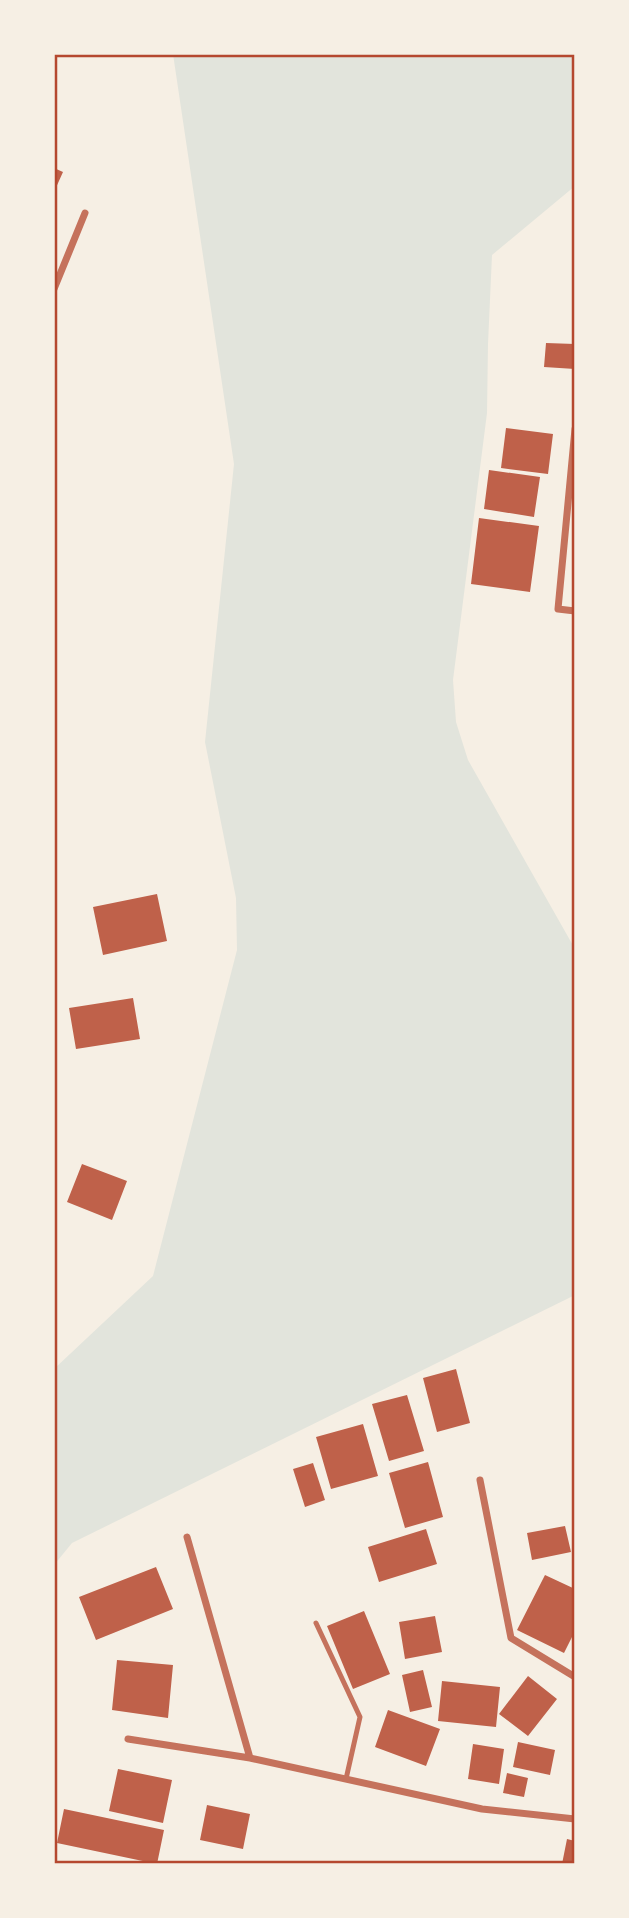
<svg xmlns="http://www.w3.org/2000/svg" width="629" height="1918" viewBox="0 0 629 1918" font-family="'Sofia Sans Condensed',sans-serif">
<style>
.green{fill:#e2e4dc}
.building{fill:#bf614a}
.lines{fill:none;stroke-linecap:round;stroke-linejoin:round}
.service{stroke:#c5725c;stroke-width:5}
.minor{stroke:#c5725c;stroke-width:7}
.neatline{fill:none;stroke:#b5482f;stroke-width:2.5}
</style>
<rect width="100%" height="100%" fill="#f6efe4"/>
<!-- green -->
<path class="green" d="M 173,54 L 575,54 L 575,186 L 492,255 L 488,344 L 487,413 L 453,680 L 456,722 L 468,760 L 575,949 L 575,1295 L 72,1543 L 54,1565 L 54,1369 L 153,1276 L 237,950 L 236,898 L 205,742 L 234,464 Z"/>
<!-- building -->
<path class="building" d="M 54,168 L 63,172 L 54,192 Z
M 546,343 L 575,344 L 575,369 L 544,367 Z
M 506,428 L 553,434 L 548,474 L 501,468 Z
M 489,470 L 540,477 L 534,517 L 484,509 Z
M 479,518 L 539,526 L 530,592 L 471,584 Z
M 157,894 L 167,941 L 103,955 L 93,907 Z
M 133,998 L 140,1039 L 76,1049 L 69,1008 Z
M 82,1164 L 127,1181 L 112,1220 L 67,1202 Z
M 456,1369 L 470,1423 L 437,1432 L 423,1378 Z
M 407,1395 L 424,1451 L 389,1461 L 372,1404 Z
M 363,1424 L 378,1476 L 331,1489 L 316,1437 Z
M 428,1462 L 443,1517 L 405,1528 L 389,1473 Z
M 313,1463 L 325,1500 L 305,1507 L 293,1469 Z
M 565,1526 L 571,1552 L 532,1560 L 527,1533 Z
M 426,1529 L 437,1564 L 379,1582 L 368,1547 Z
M 156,1567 L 173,1609 L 96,1640 L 79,1597 Z
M 545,1575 L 575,1589 L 575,1631 L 564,1653 L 517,1630 Z
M 364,1611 L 390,1674 L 353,1689 L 327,1626 Z
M 435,1616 L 442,1652 L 405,1659 L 399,1622 Z
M 117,1660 L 173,1665 L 168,1718 L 112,1710 Z
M 423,1670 L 432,1707 L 410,1712 L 402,1675 Z
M 528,1676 L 557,1699 L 528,1736 L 499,1714 Z
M 442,1681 L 500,1687 L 496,1727 L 438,1721 Z
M 388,1710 L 440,1729 L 426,1766 L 375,1747 Z
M 518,1742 L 555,1750 L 550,1775 L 513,1767 Z
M 473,1744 L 504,1749 L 499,1784 L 468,1779 Z
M 118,1769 L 172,1780 L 163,1823 L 109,1811 Z
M 507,1773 L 528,1778 L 524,1797 L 503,1793 Z
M 207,1805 L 250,1814 L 243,1849 L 200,1840 Z
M 64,1809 L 164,1830 L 157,1864 L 57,1843 Z
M 567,1839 L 575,1841 L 575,1864 L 562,1864 Z"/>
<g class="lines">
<!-- service -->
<path class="service" d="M 316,1623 L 360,1717 L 346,1779"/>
<!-- minor -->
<path class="minor" d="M 54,289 L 85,213
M 575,429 L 558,609 L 575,611
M 480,1480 L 511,1638 L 575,1677
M 187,1537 L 250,1758 L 482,1809 L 575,1819
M 128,1739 L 250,1758"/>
</g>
<!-- border -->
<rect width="629" height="1918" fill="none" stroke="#f6efe4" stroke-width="112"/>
<rect x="56" y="56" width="517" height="1806" class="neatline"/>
</svg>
